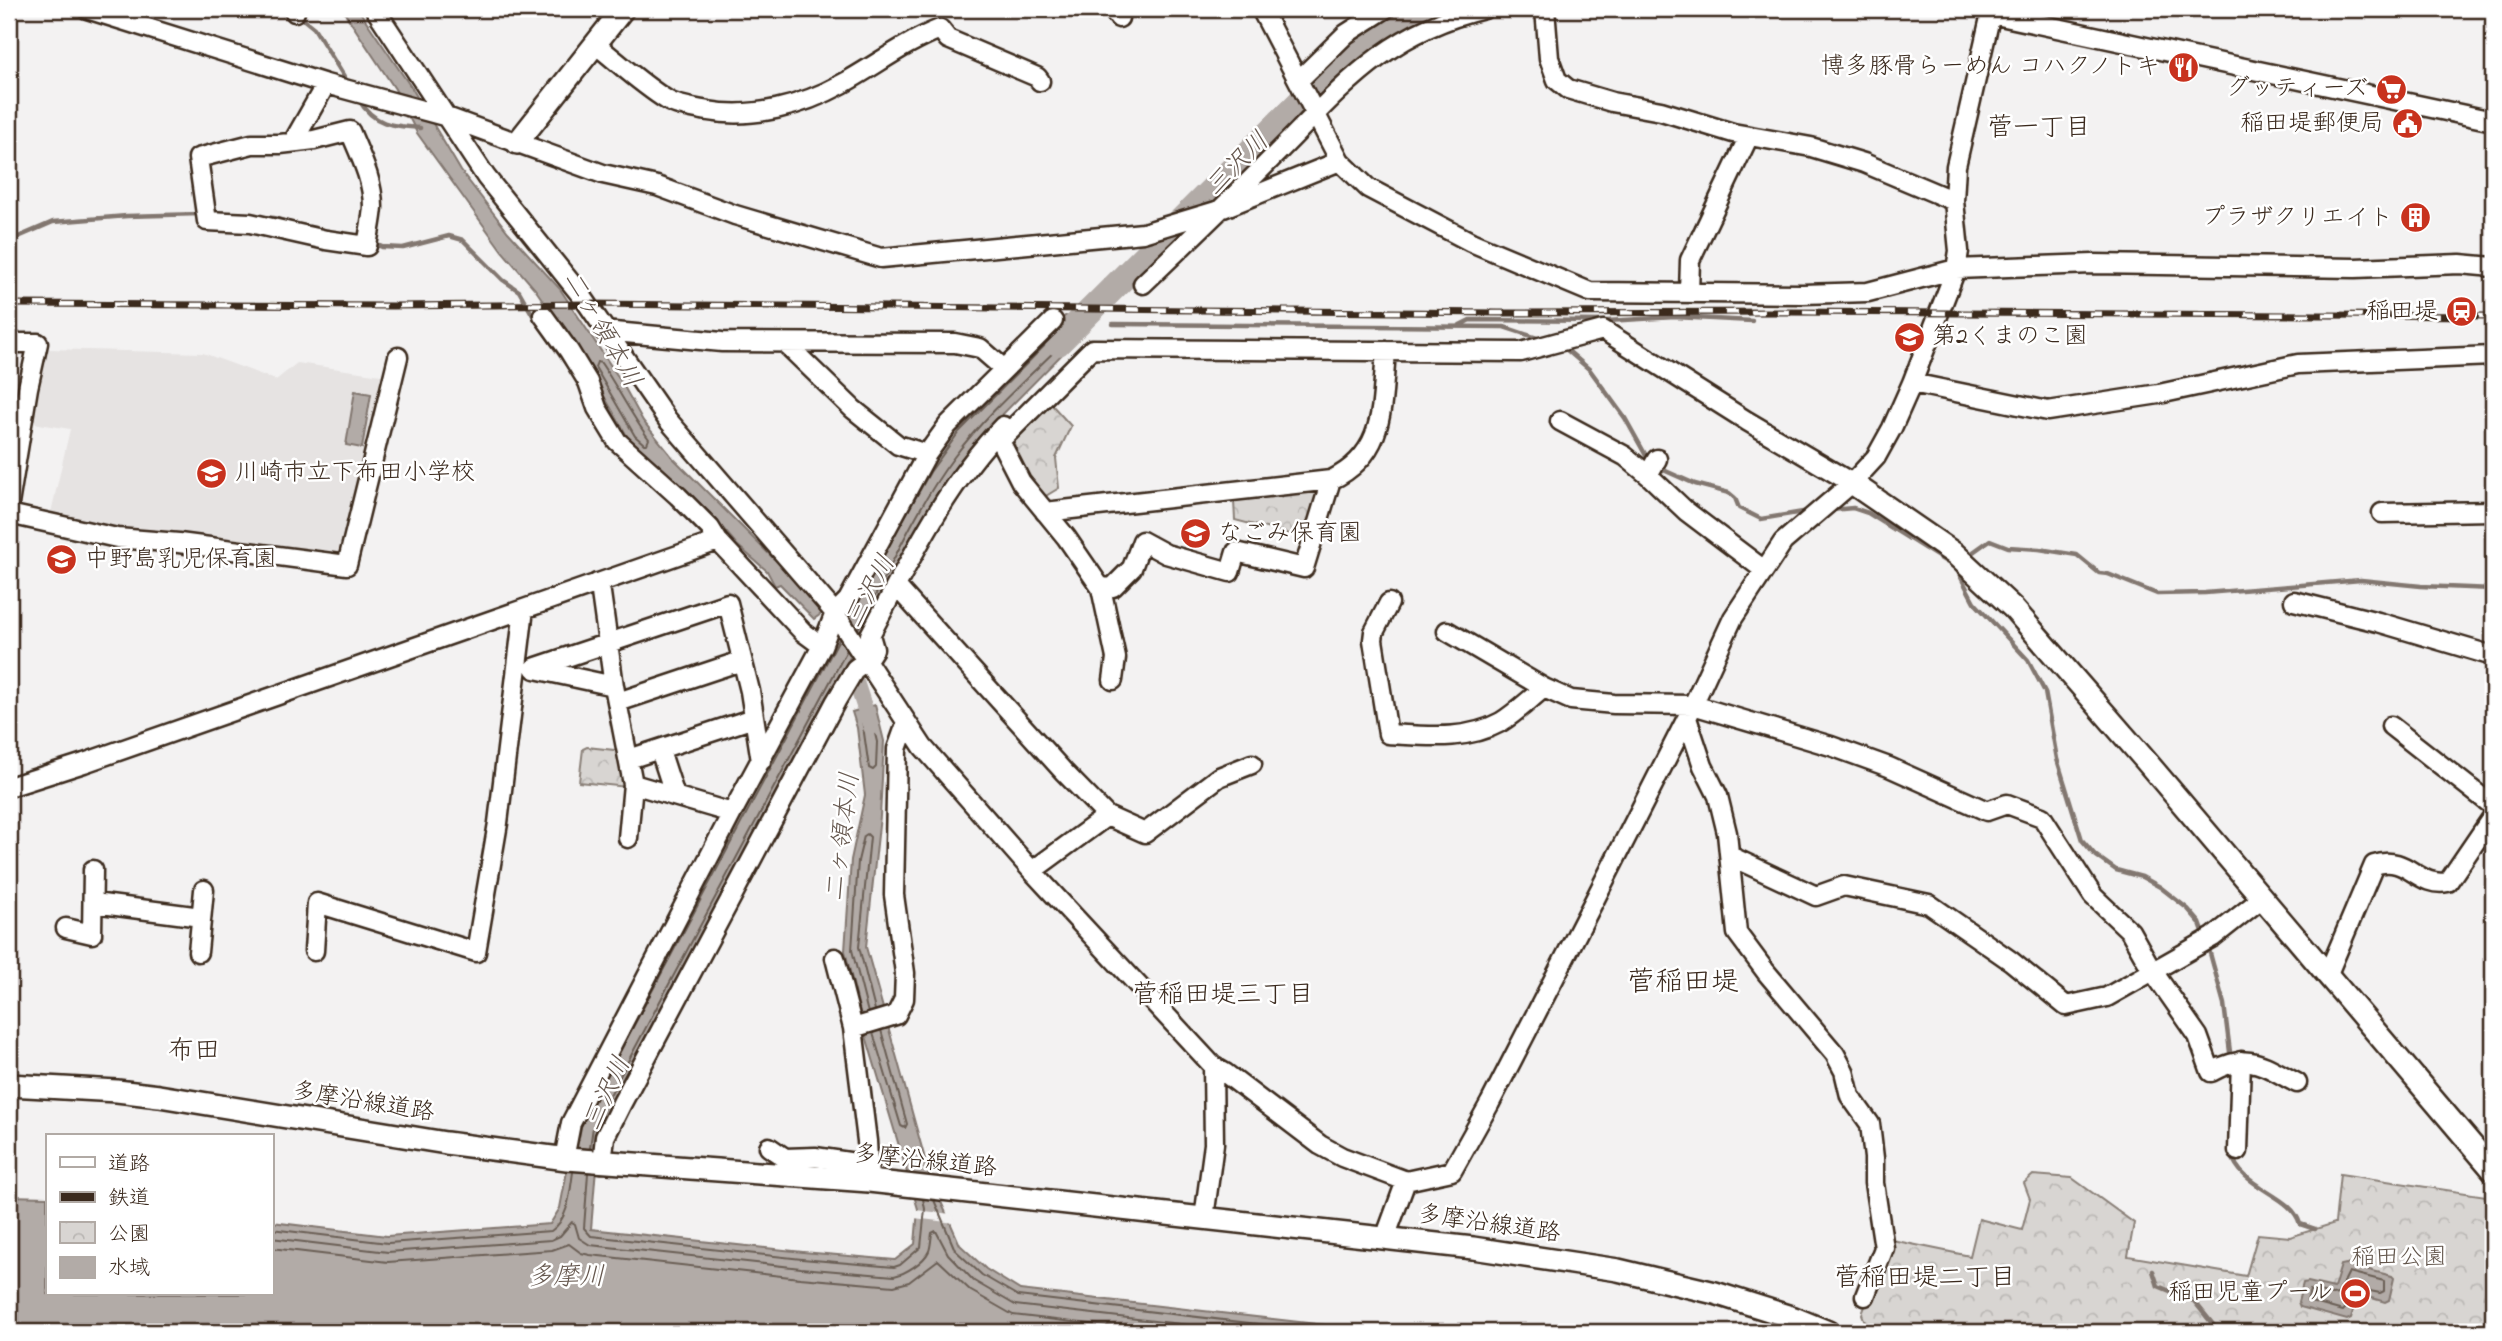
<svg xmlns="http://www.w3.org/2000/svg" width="2502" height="1341" viewBox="0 0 2502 1341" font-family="'Indie Flower','Klee One',sans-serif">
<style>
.built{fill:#e6e3e2}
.park{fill:url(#park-crowns);stroke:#8a8078;stroke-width:2}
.water{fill:#b2aba7;stroke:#827770;stroke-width:2}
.pier{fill:#f3f2f2}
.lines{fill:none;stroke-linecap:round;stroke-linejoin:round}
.shore{stroke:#6b5e55;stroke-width:2}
.stream{stroke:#827770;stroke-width:4.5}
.canal{stroke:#b2aba7;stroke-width:16}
.river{stroke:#b2aba7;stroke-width:26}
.minor-casing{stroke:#3b2a1e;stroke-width:23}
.tertiary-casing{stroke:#3b2a1e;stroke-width:26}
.minor{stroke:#fff;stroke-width:18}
.tertiary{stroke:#fff;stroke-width:21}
.rail-casing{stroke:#3b2a1e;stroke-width:7}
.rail{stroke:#fff;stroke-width:4.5;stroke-dasharray:13;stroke-linecap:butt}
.labels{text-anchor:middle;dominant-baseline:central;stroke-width:5;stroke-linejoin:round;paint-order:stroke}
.poi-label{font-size:24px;fill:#3b2a1e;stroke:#fff;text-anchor:end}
.street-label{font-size:24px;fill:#3b2a1e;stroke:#fff}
.park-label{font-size:24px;fill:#62554b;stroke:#fff}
.neighbourhood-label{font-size:26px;fill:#3b2a1e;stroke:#fff}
.water-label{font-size:26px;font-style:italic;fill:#65574e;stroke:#fff}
.quarter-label{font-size:28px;fill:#3b2a1e;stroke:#fff}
</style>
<defs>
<pattern id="park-crowns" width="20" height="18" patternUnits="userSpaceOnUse" patternTransform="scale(1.75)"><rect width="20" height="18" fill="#d8d5d2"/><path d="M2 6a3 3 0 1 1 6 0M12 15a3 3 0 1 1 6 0" fill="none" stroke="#bab7b4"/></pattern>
</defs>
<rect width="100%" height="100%" fill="#f3f2f2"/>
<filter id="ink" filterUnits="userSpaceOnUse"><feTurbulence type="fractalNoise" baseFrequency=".0143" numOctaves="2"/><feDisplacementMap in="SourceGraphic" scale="14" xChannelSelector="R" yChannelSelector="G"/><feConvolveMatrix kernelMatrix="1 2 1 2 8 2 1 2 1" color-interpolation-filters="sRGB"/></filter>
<g filter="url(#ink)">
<!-- built -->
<path class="built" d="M 47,349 L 203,353 L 276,380 L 297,363 L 388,376 L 346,554 L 338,559 L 119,533 L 50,517 L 70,429 L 33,423 Z"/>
<!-- park -->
<path class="park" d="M 1052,405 L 1071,426 L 1056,458 L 1059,488 L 1044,497 C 1027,478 1016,461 1013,436 L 1043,407 Z
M 1323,489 L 1308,539 L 1235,520 L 1234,501 Z
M 587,747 L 623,751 L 627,787 L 579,782 L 583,749 Z
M 2340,1174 L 2493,1197 L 2493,1259 L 2484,1297 L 2493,1301 L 2493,1332 L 1885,1332 L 1865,1322 L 1862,1314 L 1888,1248 L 1887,1239 L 1970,1256 L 1979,1219 L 2022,1230 L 2030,1199 L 2024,1183 L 2033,1175 L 2072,1178 L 2134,1223 L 2128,1256 L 2246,1276 L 2258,1234 L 2290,1237 L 2335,1223 Z"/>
<!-- water -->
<path class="water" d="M 342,9 L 358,9 L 413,90 L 461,171 L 508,232 L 560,289 L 621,381 L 643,421 L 673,458 L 773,558 L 775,554 L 824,612 L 814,619 L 780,584 L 775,586 L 767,571 L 737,545 L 710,513 L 630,441 L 579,353 L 535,289 L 502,251 L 417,133 L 395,89 Z
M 1065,316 L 1097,319 L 989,428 L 960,461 L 919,527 L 599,1131 L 591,1229 L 803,1252 L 895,1260 L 915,1244 L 918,1209 L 866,1036 L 845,951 L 851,860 L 865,795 L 857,728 L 852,712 L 875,705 L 884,741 L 880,816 L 866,947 L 930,1177 L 960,1245 L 986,1269 L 1020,1290 L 1387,1332 L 9,1332 L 9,1196 L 47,1197 L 47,1294 L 271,1294 L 271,1222 L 387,1236 L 550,1224 L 560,1208 L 578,1113 L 924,469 L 953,428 Z
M 355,391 L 371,394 L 362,448 L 346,445 Z
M 2346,1264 L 2392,1276 L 2394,1278 L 2389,1300 L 2385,1302 L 2358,1294 L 2351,1318 L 2347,1320 L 2300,1307 L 2298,1302 L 2303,1283 L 2308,1282 L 2334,1288 L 2341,1265 Z"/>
<!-- pier -->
<path class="pier" d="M 915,1210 L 952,1214 L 955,1223 L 914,1218 Z"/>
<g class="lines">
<!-- shore -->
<path class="shore" d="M 597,362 L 601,363 C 618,388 631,415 649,439 L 647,444 L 644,444 L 635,436 L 595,367 Z
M 858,629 C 889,571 915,509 954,457 C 989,410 1036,371 1076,330 L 1076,325 L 1066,324 L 959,432 L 930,472 L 902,522
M 868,715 L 871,717 L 877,742 L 876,767 L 873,770 L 869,768 L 862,719 L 863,716 Z
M 868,1013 L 852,950 L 858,861 L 864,836 L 867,834 L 870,837 L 859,947 L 875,1010
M 873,1033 L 901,1126 L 905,1128 L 907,1124 L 881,1030
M 615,1061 L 839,639
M 590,1148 L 593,1127 L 847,650
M 588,1173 L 584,1228 L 591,1236 L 802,1259 L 894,1267 L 900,1265 L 921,1247 L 925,1209 L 923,1199
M 934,1200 L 955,1250 L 982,1275 L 1018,1296 L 1326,1332
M 271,1229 L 388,1243 L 551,1231 C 569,1219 570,1192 573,1172
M 271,1238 L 388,1252 L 551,1240 L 560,1236 L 572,1222 L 575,1224 L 579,1238 L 590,1245 L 801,1268 L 894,1276 C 905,1274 924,1262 929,1251 C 931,1246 931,1239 932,1233 L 936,1231 L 948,1254 L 974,1281 L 1015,1305 L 1250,1332
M 271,1248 L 388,1262 L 552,1250 L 569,1244 L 581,1253 L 590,1255 L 800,1278 L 894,1286 L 909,1282 L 938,1260 L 971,1291 L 1013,1315 L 1159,1332
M 2349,1272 L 2384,1281 L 2384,1291 L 2380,1293 L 2355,1288 C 2346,1294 2350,1305 2343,1311 L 2307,1301 L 2310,1290 L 2332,1295 L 2338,1294 Z"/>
<!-- stream -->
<path class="stream" d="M 298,15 L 314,28 L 348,83
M 359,100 C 374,125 392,126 420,128
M 261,217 L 274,218 L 300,226
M 9,241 L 53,222 L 127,216 L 200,214
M 373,243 L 382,247 L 403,248 L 449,236 L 463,240 L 503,280 L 519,291 L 535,319 L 569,368
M 1113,324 L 1504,327 L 1540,339
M 1460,325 L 1470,320 L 1607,321 L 1675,317 L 1752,321
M 1567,350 L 1590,370 L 1625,418 L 1649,461
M 1659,468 L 1695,484 L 1729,493 L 1735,498 L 1739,508 L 1761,519 L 1809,511
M 1832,510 L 1853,508 L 1868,513 L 1956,568 L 1974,602 L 2028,660 L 2045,692 L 2057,759 L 2082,840 L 2095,855 L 2116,870 L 2142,877 L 2160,887 L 2188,909 L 2200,923 L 2205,937
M 1969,555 L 1990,540 L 2008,547 L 2039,549 L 2077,555 L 2099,573 L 2108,574 L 2157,594 L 2205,593 L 2361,580 L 2421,586 L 2493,589
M 2208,946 L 2224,1004 L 2231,1060
M 2231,1153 C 2241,1190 2291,1193 2300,1224 L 2315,1229
M 2153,1271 L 2158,1286 L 2194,1301 L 2219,1332
M 2290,1329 L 2291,1332"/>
<!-- canal -->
<path class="canal" d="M 856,682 L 871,727"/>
<!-- river -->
<path class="river" d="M 1058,343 L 1321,81 L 1371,36 L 1400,19 L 1423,9"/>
<defs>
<path id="minor" d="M 87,9 L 326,84 L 444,116 L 603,174 L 657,186 L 735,215 L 881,258 L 1143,233 L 1216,211 L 1340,161
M 293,9 L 295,12
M 375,9 L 486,177 L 584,299 L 667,419 L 835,613 L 923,747 L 1032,871 L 1213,1066 L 1214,1144 L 1204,1218
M 1112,9 L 1119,18
M 1261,9 L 1340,161 L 1368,188 L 1471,242 L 1590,292 L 1803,294 L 1868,292 L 1956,269 L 2093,264 L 2355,268 L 2460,264 L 2493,267
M 1545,9 L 1549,58 L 1557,80 L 1568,89 L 1612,102 L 1661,111 L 1733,133 L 1811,147 L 1864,163 L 1954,201
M 1991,14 L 2493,121
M 595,44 C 618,62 641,84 667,100 C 678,107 695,108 708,111 C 753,119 802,106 842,84 C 875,66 904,43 940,29 L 948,39 L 1037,77 L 1040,81
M 1299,80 L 1346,34 L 1385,9
M 350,131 C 360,155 373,180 373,207 C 372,220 369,233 367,246 L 326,240 L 250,223 L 207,221 L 198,158 L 252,144 L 280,144 L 314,140 Z
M 293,142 L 326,84
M 1143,284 C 1187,242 1231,200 1273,157 C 1341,89 1385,32 1484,9
M 1689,293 L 1690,260 L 1749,136
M 543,315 L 569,351 L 588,382 L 597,408 L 617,441 L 678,496 L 710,528 L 718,541 L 803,632 L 822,646
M 604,331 L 722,342 L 955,343 L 980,348 L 1003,368
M 9,343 L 38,343 L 28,388 L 9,504
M 786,344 L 853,409 L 898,445 L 927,454
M 1912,383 L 2048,411 L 2159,394 L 2298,364 L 2493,356
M 1560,421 L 1625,456 L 1648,475 L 1686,511 L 1764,570
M 1648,475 L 1657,459
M 1045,512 L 1331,480 C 1387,453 1381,406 1386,351
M 2382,513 L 2493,511
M 9,514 L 117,538 L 179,543 L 347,565 L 398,357
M 597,583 L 601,593 L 614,686 L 633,784 L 628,838
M 896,586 L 1064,772 L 1107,816 L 1145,833 L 1219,777 L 1252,764
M 1101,588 L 1113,587 L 1132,568 L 1142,541 L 1166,554 L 1230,572 L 1236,552 L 1304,568 L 1331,480
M 2294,601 L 2378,622 L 2493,656
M 1389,603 L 1374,632 L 1373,640 L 1388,734 C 1427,736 1466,741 1501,722 C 1516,713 1530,699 1544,688
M 1447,631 L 1544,688 L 1571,700 L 1614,704 L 1693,705 L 1831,746 L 1889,767 L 1987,811 L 2007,804 L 2042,817 L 2093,896 L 2130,931 L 2152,970 L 2198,1036 L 2211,1072 C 2250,1051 2262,1065 2297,1083
M 534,668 L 728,603 L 750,691 L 761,761
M 535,669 L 614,686
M 1113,680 L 1116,658 L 1101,588 L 1066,537 L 1021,482 L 1000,441 L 1092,349 L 1521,352 L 1603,330 L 1747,421 L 1852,483
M 618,702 L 741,661
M 1687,718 L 1703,766 L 1718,796 L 1727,833 L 1737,933 L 1766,972 L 1835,1054 L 1844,1071 L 1850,1096 L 1870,1124 L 1874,1158 L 1874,1183 L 1884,1248 L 1865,1296
M 2391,726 L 2493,806
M 660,750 L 675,796
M 629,759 L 754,718
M 633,784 L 732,813
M 9,787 L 84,763 L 718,541
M 1730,856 L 1816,896 L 1844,886 L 1929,904 L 2011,961 L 2066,1006 L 2107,997 L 2213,937 L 2261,899
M 1032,871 L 1107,816
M 94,903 L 201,917
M 66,928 L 92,934 L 93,870
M 314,951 L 317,903 L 476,952 L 498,823 L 524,609
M 198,952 L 204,890
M 835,958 L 853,1028 L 867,1141 L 869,1181
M 2327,976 L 2374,865 C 2409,854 2416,888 2448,882 L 2493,816
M 853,1028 L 896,1015 L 904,999 L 905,973 L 894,895 L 897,749 L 906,724
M 1213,1066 L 1225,1073 L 1320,1145 L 1342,1157 L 1406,1181 L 1452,1171 L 1490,1103 L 1595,899 L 1687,718 L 1733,618 L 1783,542 L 1852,483 L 1876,457 L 1892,428 L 1912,383 L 1956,269 L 1959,251 L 1954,201 L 1956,166 L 1992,9
M 769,1147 L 785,1158 L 815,1157 L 869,1165
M 2238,1151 L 2241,1061
M 564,1159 L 571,1123 L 732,813 L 822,646 L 835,613 L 848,600 L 927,454 L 948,425 L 1053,321
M 602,1163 L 605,1137 L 622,1103 L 836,701 L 855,669 L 867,660 L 874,649 L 870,635 C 909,562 945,486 1003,426
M 1385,1238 L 1406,1181"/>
<path id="tertiary" d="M 517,143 L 623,9
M 1852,483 L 1955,554 L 2013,608 L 2146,761 L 2493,1170
M 9,1085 L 117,1091 L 159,1096 L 446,1143 L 567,1159 L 869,1181 L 1473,1248 L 1618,1270 L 1715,1293 L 1794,1318 L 1828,1332"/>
</defs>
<!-- minor casing -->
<use href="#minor" class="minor-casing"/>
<!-- tertiary casing -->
<use href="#tertiary" class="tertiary-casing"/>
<!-- minor -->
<use href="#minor" class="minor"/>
<!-- tertiary -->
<use href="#tertiary" class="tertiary"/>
<defs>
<path id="rail" d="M 9,304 L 393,306 L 588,304 L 1499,313 L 1787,312 L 2493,316"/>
</defs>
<!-- rail casing -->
<use href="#rail" class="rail-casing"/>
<!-- rail -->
<use href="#rail" class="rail"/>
</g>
</g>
<!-- icons -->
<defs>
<symbol id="restaurant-disc" viewBox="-11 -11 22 22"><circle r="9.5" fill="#c8321e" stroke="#fff"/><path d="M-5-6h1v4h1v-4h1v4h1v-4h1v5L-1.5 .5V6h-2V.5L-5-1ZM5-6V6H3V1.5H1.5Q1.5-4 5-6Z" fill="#fff"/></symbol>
<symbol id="supermarket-disc" viewBox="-11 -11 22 22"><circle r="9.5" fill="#c8321e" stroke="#fff"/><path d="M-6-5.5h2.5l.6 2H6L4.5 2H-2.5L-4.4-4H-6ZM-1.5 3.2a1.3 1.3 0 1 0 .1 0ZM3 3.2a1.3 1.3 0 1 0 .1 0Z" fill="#fff"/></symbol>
<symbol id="civic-disc" viewBox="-11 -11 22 22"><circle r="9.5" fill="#c8321e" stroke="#fff"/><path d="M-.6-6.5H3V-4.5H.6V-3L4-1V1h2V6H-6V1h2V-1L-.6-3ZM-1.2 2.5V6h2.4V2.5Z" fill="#fff"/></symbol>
<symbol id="building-disc" viewBox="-11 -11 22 22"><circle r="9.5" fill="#c8321e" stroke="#fff"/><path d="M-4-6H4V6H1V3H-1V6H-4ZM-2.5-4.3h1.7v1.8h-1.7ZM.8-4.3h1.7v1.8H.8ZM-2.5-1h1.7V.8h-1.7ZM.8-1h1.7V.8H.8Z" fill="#fff"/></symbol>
<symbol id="station-disc" viewBox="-11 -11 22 22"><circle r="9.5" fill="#c8321e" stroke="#fff"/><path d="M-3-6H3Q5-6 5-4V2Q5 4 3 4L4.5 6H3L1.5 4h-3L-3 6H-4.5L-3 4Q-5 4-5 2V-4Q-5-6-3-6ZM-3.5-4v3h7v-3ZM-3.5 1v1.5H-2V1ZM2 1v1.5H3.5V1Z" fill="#fff"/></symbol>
<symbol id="school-disc" viewBox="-11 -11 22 22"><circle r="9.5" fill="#c8321e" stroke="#fff"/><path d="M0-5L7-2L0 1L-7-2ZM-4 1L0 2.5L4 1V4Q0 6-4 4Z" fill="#fff"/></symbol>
<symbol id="stadium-disc" viewBox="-11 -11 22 22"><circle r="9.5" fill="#c8321e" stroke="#fff"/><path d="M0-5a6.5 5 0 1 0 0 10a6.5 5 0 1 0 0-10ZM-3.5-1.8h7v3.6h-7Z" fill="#fff"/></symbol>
</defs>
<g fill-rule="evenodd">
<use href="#restaurant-disc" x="2166" y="50" width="35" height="35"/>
<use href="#supermarket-disc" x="2374" y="72" width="35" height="35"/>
<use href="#civic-disc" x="2390" y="106" width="35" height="35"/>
<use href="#building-disc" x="2398" y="200" width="35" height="35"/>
<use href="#station-disc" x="2444" y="294" width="35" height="35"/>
<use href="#school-disc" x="1892" y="320" width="35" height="35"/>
<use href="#school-disc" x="194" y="456" width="35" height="35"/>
<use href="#school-disc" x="1178" y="516" width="35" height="35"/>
<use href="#school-disc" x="44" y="542" width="35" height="35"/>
<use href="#stadium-disc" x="2338" y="1276" width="35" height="35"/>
</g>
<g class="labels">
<!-- poi labels -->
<g class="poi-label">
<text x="2160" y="67">博多豚骨らーめん コハクノトキ</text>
<text x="2368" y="89">グッティーズ</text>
<text x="2384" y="124">稲田堤郵便局</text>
<text x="2393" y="218">プラザクリエイト</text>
<text x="2438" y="312">稲田堤</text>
<text x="1932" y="337" text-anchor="start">第2くまのこ園</text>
<text x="235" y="473" text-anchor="start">川崎市立下布田小学校</text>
<text x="1218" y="534" text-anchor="start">なごみ保育園</text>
<text x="85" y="560" text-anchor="start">中野島乳児保育園</text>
<text x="2333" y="1293">稲田児童プール</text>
</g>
<!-- street labels -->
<g class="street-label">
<text transform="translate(363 1103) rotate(9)">多摩沿線道路</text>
<text transform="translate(925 1162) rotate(6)">多摩沿線道路</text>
<text transform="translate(1489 1225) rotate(8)">多摩沿線道路</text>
</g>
<!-- park labels -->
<g class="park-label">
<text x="2399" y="1258">稲田公園</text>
</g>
<!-- neighbourhood labels -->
<g class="neighbourhood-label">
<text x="2039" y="129">菅一丁目</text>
<text x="1223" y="996">菅稲田堤三丁目</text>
<text x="194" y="1052">布田</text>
<text x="1925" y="1279">菅稲田堤二丁目</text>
</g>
<!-- water labels -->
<g class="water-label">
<text transform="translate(1238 165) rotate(-45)">三沢川</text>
<text transform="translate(601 330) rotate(60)">二ヶ領本川</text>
<text transform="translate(871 592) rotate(-62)">三沢川</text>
<text transform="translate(844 837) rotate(-83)">二ヶ領本川</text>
<text transform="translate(608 1094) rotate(-65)">三沢川</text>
<text x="566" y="1278">多摩川</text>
</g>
<!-- quarter labels -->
<g class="quarter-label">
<text x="1683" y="983">菅稲田堤</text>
</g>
</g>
<!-- margin -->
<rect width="2502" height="1341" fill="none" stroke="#fff" stroke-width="35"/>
<rect x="18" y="18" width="2467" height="1306" fill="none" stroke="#3b2a1e" stroke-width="2.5" filter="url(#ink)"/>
<!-- legend -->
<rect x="46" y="1134" width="228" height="161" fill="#ffffff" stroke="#b1aaa5" stroke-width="2"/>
<rect x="60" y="1157" width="35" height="10" fill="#ffffff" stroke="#b1aaa5" stroke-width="2"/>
<text x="108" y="1170" font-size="21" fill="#3b2a1e">道路</text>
<rect x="60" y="1192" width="35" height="10" fill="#3b2a1e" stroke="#b1aaa5" stroke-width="2"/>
<text x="108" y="1204" font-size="21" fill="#3b2a1e">鉄道</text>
<rect x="60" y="1222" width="35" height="21" fill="url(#park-crowns)" stroke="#b1aaa5" stroke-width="2"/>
<text x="108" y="1240" font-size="21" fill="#3b2a1e">公園</text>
<rect x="60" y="1257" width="35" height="21" fill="#b2aba7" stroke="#b1aaa5" stroke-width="2"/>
<text x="108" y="1274" font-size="21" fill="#3b2a1e">水域</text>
</svg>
